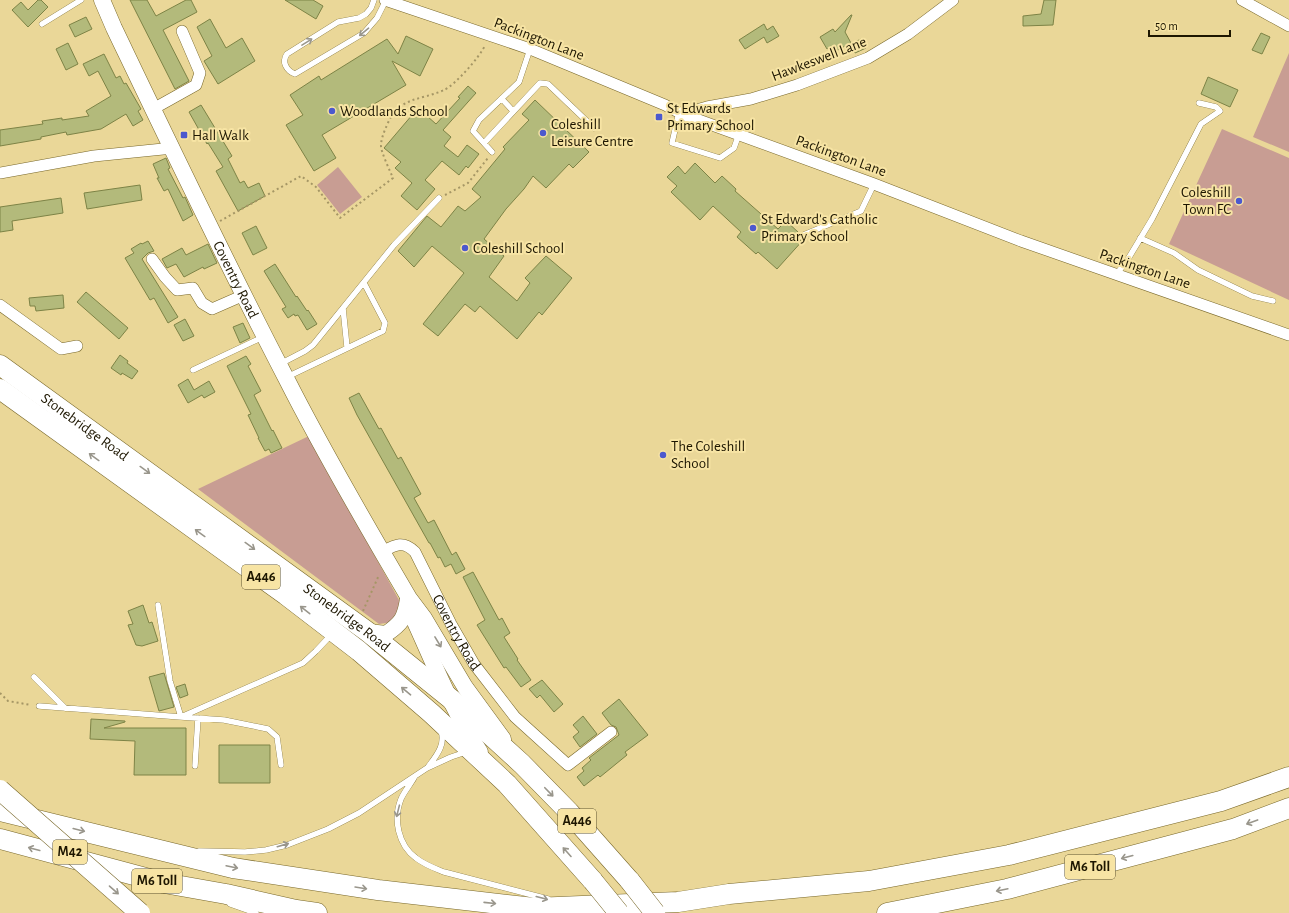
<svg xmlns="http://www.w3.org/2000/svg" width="1289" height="913" viewBox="0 0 1289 913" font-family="'Alegreya Sans',sans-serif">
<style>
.green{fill:#c89d93}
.building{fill:#b3ba7b;stroke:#7d8346}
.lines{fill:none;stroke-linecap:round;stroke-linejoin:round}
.lane-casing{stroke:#786729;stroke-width:6}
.street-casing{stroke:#786729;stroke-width:12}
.secondary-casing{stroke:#786729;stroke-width:17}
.highway-casing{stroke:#786729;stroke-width:21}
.path{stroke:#a59665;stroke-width:2;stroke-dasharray:2 3;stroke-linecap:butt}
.lane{stroke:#fff;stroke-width:5.5}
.street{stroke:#fff;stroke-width:11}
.secondary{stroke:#fff;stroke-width:16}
.highway{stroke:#fff;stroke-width:20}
.highway-bridge-casing{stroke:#786729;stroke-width:21;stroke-linecap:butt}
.highway-bridge{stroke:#fff;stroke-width:20}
.oneway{stroke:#99968c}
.poi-dot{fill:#4c59ce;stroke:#f7e4a4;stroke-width:1.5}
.labels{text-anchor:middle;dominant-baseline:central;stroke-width:4;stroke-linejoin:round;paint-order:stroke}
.shield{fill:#f7e4a4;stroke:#5e5431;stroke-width:1}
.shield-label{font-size:14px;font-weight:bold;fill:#1d1600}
.street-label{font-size:15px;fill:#1d1600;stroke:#f7e4a4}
.poi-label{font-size:15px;fill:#1d1600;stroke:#f7e4a4;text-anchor:start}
</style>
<rect width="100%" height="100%" fill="#ead798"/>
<!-- green -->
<path class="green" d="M 1289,53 L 1289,152 L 1253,137 Z
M 1222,129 L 1289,158 L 1289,300 L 1169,244 Z
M 338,167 L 362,197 L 340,214 L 317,185 Z
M 309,436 L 399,600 L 400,613 L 393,622 L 379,624 L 198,489 Z"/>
<!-- building -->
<path class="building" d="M 38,0 L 41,0 L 48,7 L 28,27 L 12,10 L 21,2 L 28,10 Z
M 130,0 L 147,0 L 156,16 L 186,0 L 191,0 L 197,12 L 163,30 L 189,81 L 175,89 Z
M 285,0 L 313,0 L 323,6 L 316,19 Z
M 1044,0 L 1056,0 L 1053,25 L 1023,26 L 1023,16 L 1041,14 Z
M 851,15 L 852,15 L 845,32 L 851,43 L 834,52 L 831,46 L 827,49 L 820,37 L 833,29 L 835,32 Z
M 86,17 L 92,29 L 75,37 L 69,25 Z
M 210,19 L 226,48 L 242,38 L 255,61 L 218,84 L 204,61 L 212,56 L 197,27 Z
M 764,24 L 767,30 L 773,26 L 779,36 L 767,43 L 764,37 L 745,49 L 739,40 Z
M 1261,33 L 1270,37 L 1262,54 L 1252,50 Z
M 406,36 L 433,49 L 420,76 L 392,61 L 406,85 L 322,135 L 336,158 L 314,171 L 286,125 L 303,115 L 290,95 L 319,76 L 321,80 L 387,39 L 398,54 Z
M 861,39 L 866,48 L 855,53 L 851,44 Z
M 68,43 L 78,64 L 66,70 L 56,49 Z
M 104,54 L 116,78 L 120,76 L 124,84 L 126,83 L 141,109 L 138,111 L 143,120 L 133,126 L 126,114 L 101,129 L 67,135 L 66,132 L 41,137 L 41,139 L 0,146 L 0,130 L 43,124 L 42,121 L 62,118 L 62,120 L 89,116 L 86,111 L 111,96 L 98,71 L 89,76 L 83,64 Z
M 1208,77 L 1238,90 L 1230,107 L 1201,94 Z
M 468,86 L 476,93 L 443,130 L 451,137 L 444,146 L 458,157 L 467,145 L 479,154 L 468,168 L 466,166 L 459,175 L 442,161 L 425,180 L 435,189 L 417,210 L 401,196 L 412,183 L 395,168 L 401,162 L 384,148 L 418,108 L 436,124 L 460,98 L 458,97 Z
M 535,100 L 589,152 L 573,168 L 569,164 L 546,188 L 533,176 L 524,189 L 506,209 L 484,239 L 504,256 L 489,277 L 517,301 L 530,283 L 525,278 L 546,256 L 572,278 L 542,315 L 539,312 L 517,339 L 480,306 L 475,312 L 465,304 L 438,336 L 423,324 L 464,273 L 432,246 L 414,267 L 398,251 L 427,216 L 441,227 L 458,206 L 465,211 L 481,197 L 472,189 L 505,149 L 503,147 L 529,120 L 522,114 Z
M 201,105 L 232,156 L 228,159 L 240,183 L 244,181 L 248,188 L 259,183 L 265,196 L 238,211 L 216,171 L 223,167 L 208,143 L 207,144 L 189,112 Z
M 166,158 L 170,168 L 168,169 L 183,198 L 185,197 L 193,215 L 183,221 L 168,189 L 164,191 L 157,178 L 159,178 L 153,164 Z
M 695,163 L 715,183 L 722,176 L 736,189 L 735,191 L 778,229 L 786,221 L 798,232 L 792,236 L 792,239 L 794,242 L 797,242 L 804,239 L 777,269 L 758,252 L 756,254 L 737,237 L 741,232 L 713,206 L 700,220 L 671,192 L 677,186 L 667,177 L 678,166 L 685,174 Z
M 140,185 L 142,200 L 87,209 L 84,193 Z
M 61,198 L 63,213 L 12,221 L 13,230 L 0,232 L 0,207 Z
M 256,226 L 267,248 L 253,255 L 242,233 Z
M 148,241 L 154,251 L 148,253 L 142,259 L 178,317 L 168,323 L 154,298 L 150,300 L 125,258 L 134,253 L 131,249 L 141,243 L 142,244 Z
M 208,244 L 217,263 L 204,269 L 203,267 L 184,277 L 176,264 L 167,268 L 162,259 L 182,248 L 186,255 Z
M 275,264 L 296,297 L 297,296 L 307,311 L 308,310 L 317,324 L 307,330 L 298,315 L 295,316 L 294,314 L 288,318 L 282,309 L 286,307 L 264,271 Z
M 86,292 L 128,328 L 119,339 L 77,302 Z
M 63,295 L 64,308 L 36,311 L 35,306 L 30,306 L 29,298 Z
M 185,319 L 194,336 L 183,341 L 174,325 Z
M 243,323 L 250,338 L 240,343 L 233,327 Z
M 120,355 L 128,361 L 127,363 L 138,371 L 132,379 L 122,373 L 121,375 L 111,368 Z
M 246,356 L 251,364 L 248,366 L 261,391 L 254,395 L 272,431 L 273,430 L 282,448 L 271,453 L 269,449 L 265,451 L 258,438 L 259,438 L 248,415 L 251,414 L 227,366 Z
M 188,379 L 194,390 L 209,381 L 215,392 L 204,398 L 202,395 L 188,403 L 178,385 Z
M 359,393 L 379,429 L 381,428 L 398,459 L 401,457 L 421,494 L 414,498 L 428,523 L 434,520 L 452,555 L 456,552 L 465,569 L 456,574 L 451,564 L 445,567 L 440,557 L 438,558 L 430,543 L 429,543 L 357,415 L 349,398 Z
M 473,572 L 499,620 L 502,618 L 510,633 L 504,637 L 518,659 L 517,660 L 531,680 L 521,687 L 506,667 L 504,668 L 477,625 L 485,620 L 463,577 Z
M 143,605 L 149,623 L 152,622 L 158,641 L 142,646 L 136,645 L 128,625 L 133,624 L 128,611 Z
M 164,673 L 174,707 L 159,711 L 149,677 Z
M 542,680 L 563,704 L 554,712 L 540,695 L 537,698 L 529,689 Z
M 185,684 L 188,695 L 180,698 L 176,687 Z
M 619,699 L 648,735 L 625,752 L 627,755 L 600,777 L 598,775 L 584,786 L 577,777 L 584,771 L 582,768 L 591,760 L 589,758 L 619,735 L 616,727 L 611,725 L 602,713 Z
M 583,716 L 597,734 L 580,747 L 573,737 L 579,732 L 573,725 Z
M 91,719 L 125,721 L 125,722 L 104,728 L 186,728 L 186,775 L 134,775 L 135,741 L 90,739 Z
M 219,745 L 270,745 L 270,783 L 219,783 Z"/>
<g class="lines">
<defs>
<path id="lane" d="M 374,0 L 371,8 L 366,14 L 359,18 L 338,22 L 287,54 C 281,62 287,71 295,74 L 364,33 L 377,18 L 386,0
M 42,24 L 81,0
M 502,99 L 513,111
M 679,112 L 672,143 L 720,158 L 734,148 L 739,134
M 484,143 L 540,83 L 548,84 L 594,128
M 492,152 L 473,131 L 479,120 L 519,82 L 530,49
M 796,238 L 861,211 L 874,184
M 1140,238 L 1174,253 L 1198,270 L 1252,296 L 1273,301
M 1116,275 L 1128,259 L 1152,219 L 1201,124 L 1220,111 L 1216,107 L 1199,103
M 343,308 L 347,347
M 280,364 L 305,351 L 313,345 L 394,245 L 439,198
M 193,370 L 263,337
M 287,377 L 383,331 L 385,323 L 364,283
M 158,605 L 170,681 L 181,717 L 224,720 L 268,729 L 277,737 L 281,765
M 34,677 L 65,708
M 39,706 L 181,717 L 303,663 L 316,651 L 331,635
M 195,766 L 198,718
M 428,767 C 436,756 446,745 441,730
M 414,778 C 410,785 404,792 401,799 C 393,819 398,845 416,858 C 425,865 434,868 444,872 L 548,899
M 199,851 L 245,852 L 266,850 L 287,845 L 328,829 L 359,813 L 427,768 L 451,757 L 466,752
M 230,904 L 256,913"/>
<g id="street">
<path d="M 385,0 L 530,49 L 665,105 L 682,114 L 874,184 L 1021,241 L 1289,335"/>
<path d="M 1242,0 L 1289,26"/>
<path d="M 153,109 L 196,85 L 200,73 L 182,31"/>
<path d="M 682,114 L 707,107 L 751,99 L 797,85 L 868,58 L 908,34 L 953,0"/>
<path d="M 0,173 L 94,156 L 173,148"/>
<path d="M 152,259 L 165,277 L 177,290 L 193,288 L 202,303 L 212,309 L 244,295"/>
<path d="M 0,305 L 61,349 L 77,346"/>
<path id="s1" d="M 382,552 C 395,545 403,540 415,552 L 451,624 L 474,664 L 515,717 L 568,765 L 611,732"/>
</g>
<g id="secondary">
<path id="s2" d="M 102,0 L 114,28 C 170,145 226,263 286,378 C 324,453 366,525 409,598 L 424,618 L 465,687 L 503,739"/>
<path d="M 413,615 L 415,622 C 435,666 453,712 480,752"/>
<path d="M 368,632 L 386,634 C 402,623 405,618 408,599"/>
</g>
<g id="highway">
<path id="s3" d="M 0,365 L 368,632 L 451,699 L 522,764 L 569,812 L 630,881"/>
<path d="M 0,389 L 286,595 L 359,651 L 431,713 L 507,784 L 593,881"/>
<path d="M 0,811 L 233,868 L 378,890 L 534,908 L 678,902 L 729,894 L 869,881 L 1009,855 L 1221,801 L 1289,777"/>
<path d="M 0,839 L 164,883 L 226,894 L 296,910 L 317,913"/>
<path d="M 887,913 L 1007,889 L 1233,829 L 1289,808"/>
</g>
</defs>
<!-- lane casing -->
<use href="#lane" class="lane-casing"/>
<!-- street casing -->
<use href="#street" class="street-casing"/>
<!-- secondary casing -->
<use href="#secondary" class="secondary-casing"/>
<!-- highway casing -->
<use href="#highway" class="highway-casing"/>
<!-- path -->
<path class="path" d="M 445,195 L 468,183 L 488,158
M 220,221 L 301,176 L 316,187 L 340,218 L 393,178 C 390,171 381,152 381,146 C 381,139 384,132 387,125 C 399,96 420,101 444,90 C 454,86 481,56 485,45
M 363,611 L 379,575
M 0,693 L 8,701 L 31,705"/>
<!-- lane -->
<use href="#lane" class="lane"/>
<!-- street -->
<use href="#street" class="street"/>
<!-- secondary -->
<use href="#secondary" class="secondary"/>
<!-- highway -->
<use href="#highway" class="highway"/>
<defs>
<path id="highway-bridge" d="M 0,790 L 140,913
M 593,881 L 619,913
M 630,881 L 655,913"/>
</defs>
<!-- highway-bridge casing -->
<use href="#highway-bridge" class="highway-bridge-casing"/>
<!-- highway-bridge -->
<use href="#highway-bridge" class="highway-bridge"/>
</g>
<!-- one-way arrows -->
<defs><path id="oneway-shaft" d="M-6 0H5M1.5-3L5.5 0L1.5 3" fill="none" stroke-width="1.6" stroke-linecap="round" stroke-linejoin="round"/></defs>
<g class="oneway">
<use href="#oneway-shaft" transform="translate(364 32) rotate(140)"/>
<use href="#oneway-shaft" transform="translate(307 42) rotate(-32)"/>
<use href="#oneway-shaft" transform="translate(94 457) rotate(-144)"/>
<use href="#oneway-shaft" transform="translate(145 470) rotate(36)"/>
<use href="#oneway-shaft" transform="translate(200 533) rotate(-144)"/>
<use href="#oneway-shaft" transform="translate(250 546) rotate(36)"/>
<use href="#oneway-shaft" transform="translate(305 610) rotate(-142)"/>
<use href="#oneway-shaft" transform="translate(438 642) rotate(59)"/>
<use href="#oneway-shaft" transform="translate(406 691) rotate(-140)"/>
<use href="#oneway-shaft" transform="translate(549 792) rotate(46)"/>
<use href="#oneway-shaft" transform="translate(398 811) rotate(104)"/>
<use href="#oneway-shaft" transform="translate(1252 822) rotate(160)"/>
<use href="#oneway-shaft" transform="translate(79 830) rotate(14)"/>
<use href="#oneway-shaft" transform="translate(283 845) rotate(-16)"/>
<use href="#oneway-shaft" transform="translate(34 849) rotate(-165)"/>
<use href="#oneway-shaft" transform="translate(567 852) rotate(-132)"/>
<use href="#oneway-shaft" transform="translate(1127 857) rotate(165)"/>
<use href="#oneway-shaft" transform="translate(232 867) rotate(12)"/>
<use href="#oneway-shaft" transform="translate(361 888) rotate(9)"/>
<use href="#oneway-shaft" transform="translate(114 890) rotate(41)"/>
<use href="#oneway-shaft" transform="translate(1002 890) rotate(168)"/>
<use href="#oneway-shaft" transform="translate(542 898) rotate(15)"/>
<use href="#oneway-shaft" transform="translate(490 903) rotate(6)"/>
</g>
<!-- markers -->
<g class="poi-dot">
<circle cx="332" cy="111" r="4"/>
<rect x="655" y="113" width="8" height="8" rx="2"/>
<circle cx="543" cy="133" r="4"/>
<rect x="180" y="131" width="8" height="8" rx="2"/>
<circle cx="1239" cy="201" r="4"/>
<circle cx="753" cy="228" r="4"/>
<circle cx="465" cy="248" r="4"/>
<circle cx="663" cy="455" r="4"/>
</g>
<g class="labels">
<!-- shield labels -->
<g class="shield">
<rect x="242" y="565" width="38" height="24" rx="3"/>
<rect x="558" y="809" width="38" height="24" rx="3"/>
<rect x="53" y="840" width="34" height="24" rx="3"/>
<rect x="1065" y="855" width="50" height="24" rx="3"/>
<rect x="132" y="869" width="50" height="24" rx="3"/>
</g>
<g class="shield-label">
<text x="261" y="577">A446</text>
<text x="577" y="821">A446</text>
<text x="70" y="852">M42</text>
<text x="1090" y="867">M6 Toll</text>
<text x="157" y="881">M6 Toll</text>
</g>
<!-- street labels -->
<g class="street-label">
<text transform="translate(539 39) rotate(21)">Packington Lane</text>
<text transform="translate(819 59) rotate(-21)">Hawkeswell Lane</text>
<text transform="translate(841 156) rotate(20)">Packington Lane</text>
<text transform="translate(1145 269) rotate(19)">Packington Lane</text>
<text stroke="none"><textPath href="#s2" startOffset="310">Coventry Road</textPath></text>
<text stroke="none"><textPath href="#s3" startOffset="105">Stonebridge Road</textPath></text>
<text stroke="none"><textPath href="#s3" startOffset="429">Stonebridge Road</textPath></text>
<text stroke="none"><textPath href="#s1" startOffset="127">Coventry Road</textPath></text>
</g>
<!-- poi labels -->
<g class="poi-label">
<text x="667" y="108">St Edwards<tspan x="667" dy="17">Primary School</tspan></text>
<text x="340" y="111">Woodlands School</text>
<text x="551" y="124">Coleshill<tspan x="551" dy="17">Leisure Centre</tspan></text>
<text x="192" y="135">Hall Walk</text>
<text x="1231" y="192" text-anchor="end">Coleshill<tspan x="1231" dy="17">Town FC</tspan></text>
<text x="761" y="219">St Edward's Catholic<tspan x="761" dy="17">Primary School</tspan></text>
<text x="473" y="248">Coleshill School</text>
<text x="671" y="446">The Coleshill<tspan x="671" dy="17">School</tspan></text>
</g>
</g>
<!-- scale -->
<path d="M1149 30v6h81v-6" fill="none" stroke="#1d1600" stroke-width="2"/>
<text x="1155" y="30" font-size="12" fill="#1d1600" stroke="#f7e4a4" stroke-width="3" paint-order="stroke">50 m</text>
</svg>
